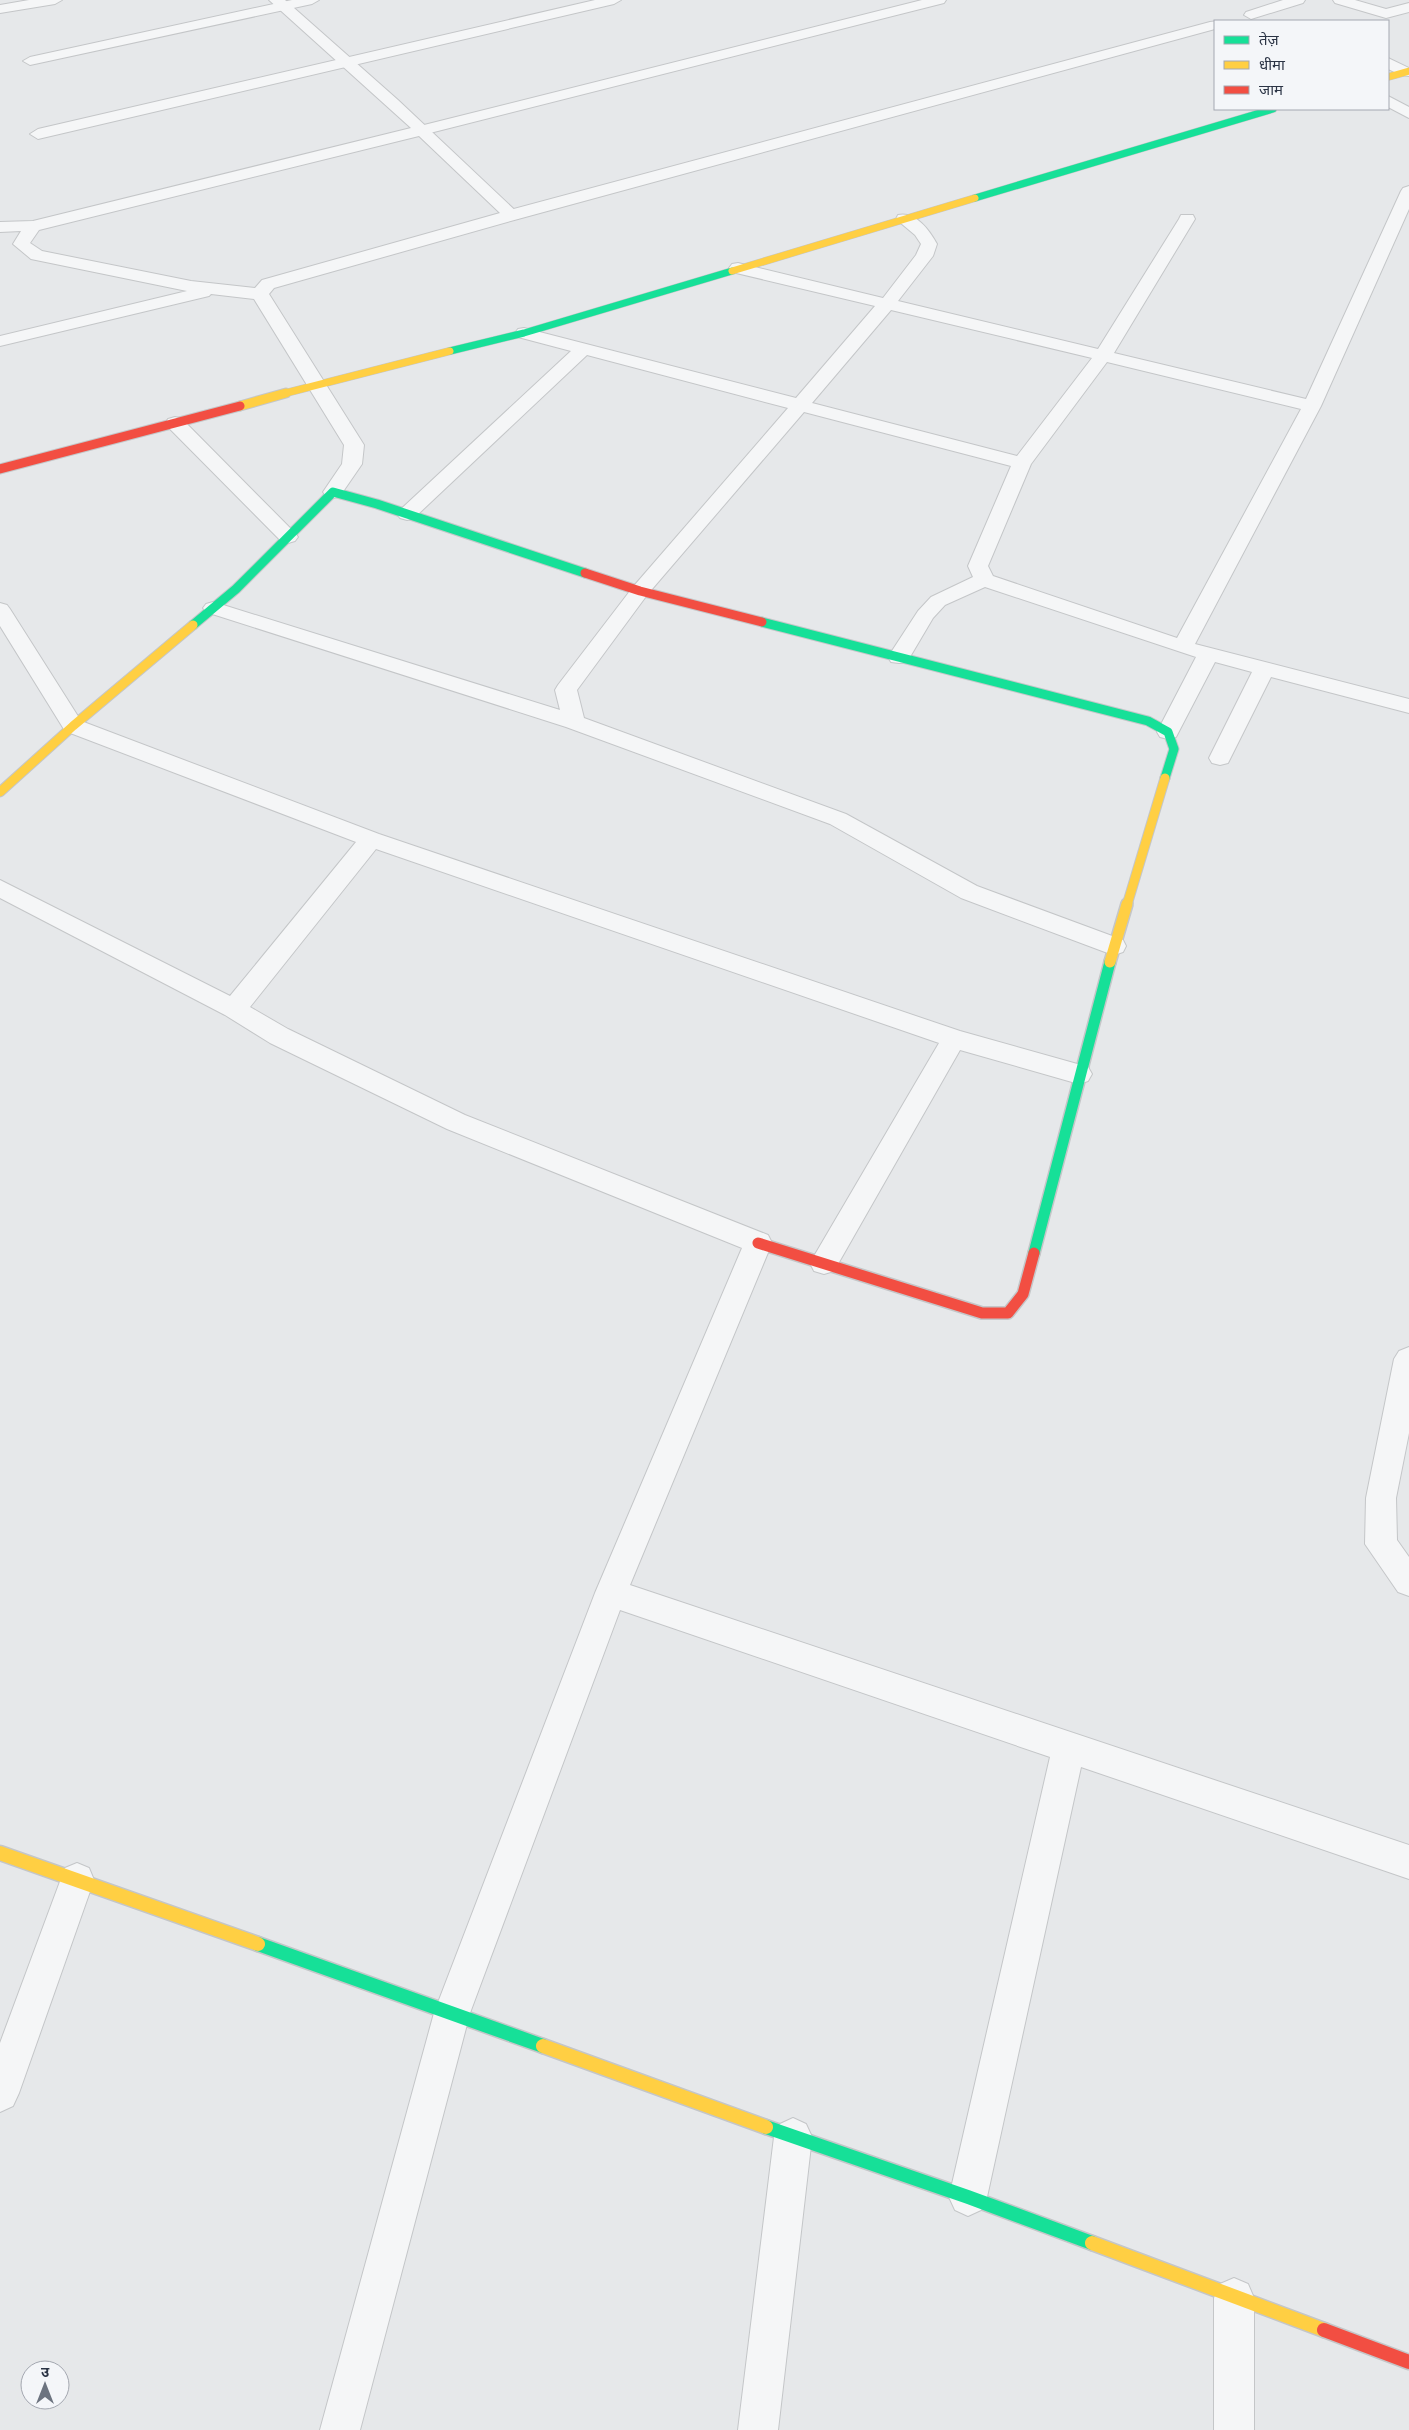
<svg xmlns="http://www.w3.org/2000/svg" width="1409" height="2430" viewBox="0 0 1409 2430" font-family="'DejaVu Sans','Noto Sans Devanagari',sans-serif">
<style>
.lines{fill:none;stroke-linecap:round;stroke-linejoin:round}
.lane-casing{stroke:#c4c6c8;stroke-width:2}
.street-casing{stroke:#c4c6c8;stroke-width:2}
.fast-far3-casing{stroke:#c4c6c8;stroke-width:8}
.fast-far2-casing{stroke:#c4c6c8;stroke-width:11}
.fast-far1-casing{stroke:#c4c6c8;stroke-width:14}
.fast-casing{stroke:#c4c6c8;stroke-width:17}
.slow-far3-casing{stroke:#c4c6c8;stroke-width:8}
.slow-far2-casing{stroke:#c4c6c8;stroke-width:11}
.slow-far1-casing{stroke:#c4c6c8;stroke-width:14}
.slow-casing{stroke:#c4c6c8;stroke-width:17}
.jam-far2-casing{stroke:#c4c6c8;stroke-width:11}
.jam-far1-casing{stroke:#c4c6c8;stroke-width:14}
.jam-casing{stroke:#c4c6c8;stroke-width:17}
.lane{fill:#f5f6f7;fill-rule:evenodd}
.street{fill:#f5f6f7;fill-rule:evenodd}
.fast-far3{stroke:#16e098;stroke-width:7}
.fast-far2{stroke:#16e098;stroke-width:9}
.fast-far1{stroke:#16e098;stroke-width:11}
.fast{stroke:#16e098;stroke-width:14}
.slow-far3{stroke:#ffcf43;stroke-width:7}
.slow-far2{stroke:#ffcf43;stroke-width:9}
.slow-far1{stroke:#ffcf43;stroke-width:11}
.slow{stroke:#ffcf43;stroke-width:14}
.jam-far2{stroke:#f24e42;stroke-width:9}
.jam-far1{stroke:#f24e42;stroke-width:11}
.jam{stroke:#f24e42;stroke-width:14}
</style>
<rect width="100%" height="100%" fill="#e6e8ea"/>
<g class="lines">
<defs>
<path id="lane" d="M 29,0 L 62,0 L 55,4 L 0,13 L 0,5 Z
M 292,0 L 319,0 L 312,4 L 30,65 L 23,61 L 30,57 Z
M 595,0 L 621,0 L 614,4 L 38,139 L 30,134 L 38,129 Z
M 922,0 L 946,0 L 944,3 L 422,135 L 414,130 L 416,127 Z
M 1283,0 L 1305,0 L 1303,3 L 1251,19 L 1244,15 L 1246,12 Z
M 1333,0 L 1355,0 L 1386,9 L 1409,3 L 1409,12 L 1386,18 L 1335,3 Z
M 1215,21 L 1215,29 L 518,219 L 506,219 L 504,215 L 506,211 L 1210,22 L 1218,21 Z
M 1388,58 L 1409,68 L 1409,76 L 1401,75 L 1388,69 Z"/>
<path id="street" d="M 269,0 L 285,0 L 398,100 L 520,215 L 518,219 L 274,288 L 269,294 L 364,445 L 362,464 L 340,496 L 333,498 L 326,496 L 323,492 L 342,464 L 344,445 L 254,299 L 211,294 L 209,296 L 0,346 L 0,336 L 187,291 L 31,259 L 13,244 L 21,231 L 0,232 L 0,222 L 33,221 L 411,128 ZM 419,136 L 500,213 L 262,280 L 255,288 L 191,281 L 42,251 L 30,243 L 39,230 Z
M 1388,96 L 1409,107 L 1409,118 L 1388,107 Z
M 1409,186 L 1409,209 L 1321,406 L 1195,644 L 1409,699 L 1409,713 L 1271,677 L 1228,763 L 1220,765 L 1212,763 L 1209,758 L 1252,672 L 1215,662 L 1176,737 L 1168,739 L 1160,737 L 1157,732 L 1196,657 L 985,587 L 945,605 L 933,618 L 907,662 L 899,663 L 891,662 L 888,657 L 918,611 L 931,597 L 973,577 L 968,566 L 1011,466 L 804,412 L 647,595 L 577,690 L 584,718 L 846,814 L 977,886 L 1123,940 L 1126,946 L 1123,952 L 1114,955 L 1105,952 L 961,898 L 830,824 L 566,727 L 206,612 L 203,608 L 206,604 L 213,602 L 220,604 L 560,710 L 555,690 L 558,685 L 633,587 L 788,408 L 587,355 L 414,518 L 407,520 L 400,518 L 397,514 L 400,510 L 571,351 L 518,337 L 515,333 L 518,329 L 524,328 L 796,398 L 875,306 L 732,272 L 729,268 L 732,264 L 738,263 L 883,298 L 916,255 L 921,244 L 915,235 L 896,219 L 898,215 C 916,211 930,231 937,244 L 933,256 L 898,301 L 1098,349 L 1179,219 L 1181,215 L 1193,215 L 1195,219 L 1114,353 L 1306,399 L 1401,191 L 1403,188 ZM 891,310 L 1092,358 L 1017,456 L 812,403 ZM 1107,362 L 1301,409 L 1177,638 L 993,576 L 988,566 L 1031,464 Z
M 175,417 L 182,419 L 295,533 L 298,537 L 295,541 L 288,543 L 281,541 L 168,427 L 166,423 L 168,419 Z
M 0,603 L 7,605 L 10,609 L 81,721 L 379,834 L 960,1031 L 1088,1067 L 1092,1074 L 1088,1081 L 1079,1084 L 960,1050 L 834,1271 L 824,1274 L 814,1271 L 810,1263 L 939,1043 L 376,849 L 250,1007 L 288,1029 L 465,1115 L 768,1235 L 772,1243 L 630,1585 L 1409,1845 L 1409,1879 L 1081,1767 L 987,2197 L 981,2210 L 968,2216 L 955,2210 L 949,2197 L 1050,1757 L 620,1610 L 470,2013 L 360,2430 L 320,2430 L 434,2013 L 595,1593 L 742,1248 L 447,1129 L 270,1043 L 225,1015 L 0,898 L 0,880 L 230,996 L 356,842 L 65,731 L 0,626 Z
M 1409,1347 L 1409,1433 L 1396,1498 L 1397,1540 L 1409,1557 L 1409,1596 L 1398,1592 L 1365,1544 L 1366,1498 L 1394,1359 L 1399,1351 Z
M 77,1863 L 89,1868 L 94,1880 L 19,2093 L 13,2106 L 0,2112 L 0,2043 L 65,1868 Z
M 793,2118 L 806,2124 L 812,2137 L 778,2430 L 738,2430 L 774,2137 L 780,2124 Z
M 1234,2278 L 1248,2284 L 1254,2298 L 1254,2430 L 1214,2430 L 1214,2298 L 1220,2284 Z"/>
<path id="fast-far3" d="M 975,198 L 1273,109
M 450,351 L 524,333 L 732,271"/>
<path id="fast-far2" d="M 762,622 L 1148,721 L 1168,732 L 1174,749 L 1165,778
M 193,625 L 236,589 L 333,492 L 377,504 L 585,573"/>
<path id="fast-far1" d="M 1034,1253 L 1110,962"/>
<path id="fast" d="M 258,1944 L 543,2046
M 766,2127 L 968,2197 L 1092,2243"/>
<path id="slow-far3" d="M 1388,77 L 1409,71
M 732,271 L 975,198
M 282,394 L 450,351"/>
<path id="slow-far2" d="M 240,406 L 286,393
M 0,792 L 73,726 L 193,625
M 1127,905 L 1165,778"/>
<path id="slow-far1" d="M 1110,962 L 1127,904"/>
<path id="slow" d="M 0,1853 L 258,1944
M 543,2046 L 766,2127
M 1092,2243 L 1324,2330"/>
<path id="jam-far2" d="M 0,469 L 240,406
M 585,573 L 640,591 L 762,622"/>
<path id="jam-far1" d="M 758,1243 L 982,1313 L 1008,1313 L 1023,1294 L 1034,1253"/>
<path id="jam" d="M 1324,2330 L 1409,2362"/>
</defs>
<!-- lane casing -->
<use href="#lane" class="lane-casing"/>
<!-- street casing -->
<use href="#street" class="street-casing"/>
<!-- fast-far3 casing -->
<use href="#fast-far3" class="fast-far3-casing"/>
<!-- fast-far2 casing -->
<use href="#fast-far2" class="fast-far2-casing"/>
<!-- fast-far1 casing -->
<use href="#fast-far1" class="fast-far1-casing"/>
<!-- fast casing -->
<use href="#fast" class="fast-casing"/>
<!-- slow-far3 casing -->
<use href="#slow-far3" class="slow-far3-casing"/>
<!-- slow-far2 casing -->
<use href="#slow-far2" class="slow-far2-casing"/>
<!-- slow-far1 casing -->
<use href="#slow-far1" class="slow-far1-casing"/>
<!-- slow casing -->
<use href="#slow" class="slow-casing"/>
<!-- jam-far2 casing -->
<use href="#jam-far2" class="jam-far2-casing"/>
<!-- jam-far1 casing -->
<use href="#jam-far1" class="jam-far1-casing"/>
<!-- jam casing -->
<use href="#jam" class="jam-casing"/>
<!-- lane -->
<use href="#lane" class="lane"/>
<!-- street -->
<use href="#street" class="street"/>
<!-- fast-far3 -->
<use href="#fast-far3" class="fast-far3"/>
<!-- fast-far2 -->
<use href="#fast-far2" class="fast-far2"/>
<!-- fast-far1 -->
<use href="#fast-far1" class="fast-far1"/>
<!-- fast -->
<use href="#fast" class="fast"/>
<!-- slow-far3 -->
<use href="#slow-far3" class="slow-far3"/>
<!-- slow-far2 -->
<use href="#slow-far2" class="slow-far2"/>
<!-- slow-far1 -->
<use href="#slow-far1" class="slow-far1"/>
<!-- slow -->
<use href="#slow" class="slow"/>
<!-- jam-far2 -->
<use href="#jam-far2" class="jam-far2"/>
<!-- jam-far1 -->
<use href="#jam-far1" class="jam-far1"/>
<!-- jam -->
<use href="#jam" class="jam"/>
</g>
<!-- legend -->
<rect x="1214" y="20" width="175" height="90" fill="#f4f6f9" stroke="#a4a8b1"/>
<rect x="1224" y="36" width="25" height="8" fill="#16e098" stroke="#a4a8b1"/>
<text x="1259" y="45" font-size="15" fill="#2b3445">तेज़</text>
<rect x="1224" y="61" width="25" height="8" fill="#ffcf43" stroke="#a4a8b1"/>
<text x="1259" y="70" font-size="15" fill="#2b3445">धीमा</text>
<rect x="1224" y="86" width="25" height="8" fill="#f24e42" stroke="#a4a8b1"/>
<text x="1259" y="95" font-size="15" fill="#2b3445">जाम</text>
<!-- north arrow -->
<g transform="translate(45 2385)"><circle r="24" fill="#f4f6f9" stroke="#a4a8b1"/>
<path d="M0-4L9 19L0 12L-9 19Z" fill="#6c737f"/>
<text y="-8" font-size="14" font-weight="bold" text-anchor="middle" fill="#2b3445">उ</text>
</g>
</svg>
